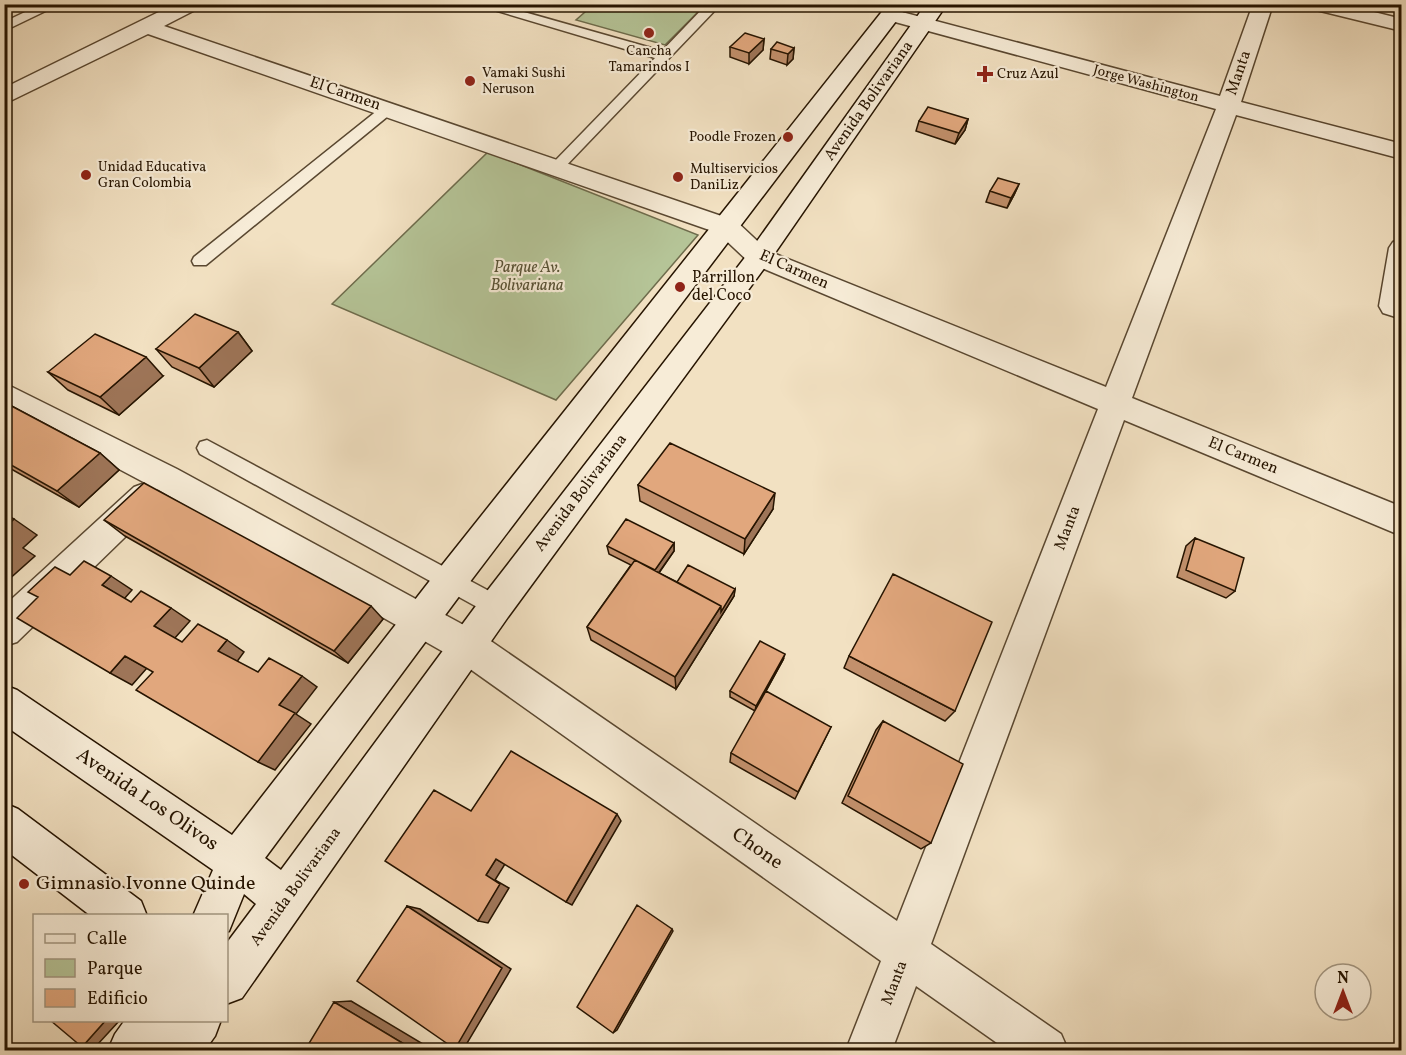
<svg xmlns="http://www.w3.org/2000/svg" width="1406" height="1055" viewBox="0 0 1406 1055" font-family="Vollkorn,serif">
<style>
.green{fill:#b5c497;stroke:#6e6c4c;stroke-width:1.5}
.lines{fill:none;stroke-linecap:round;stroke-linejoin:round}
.lane-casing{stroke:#594730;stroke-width:3}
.street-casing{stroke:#594730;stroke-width:3}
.secondary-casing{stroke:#261400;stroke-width:3}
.lane{fill:#f7ecd7;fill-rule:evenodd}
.street{fill:#f7ecd7;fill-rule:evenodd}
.secondary{fill:#f7ecd7;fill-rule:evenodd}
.wall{fill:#c2906c;stroke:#261400;stroke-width:1.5}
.shaded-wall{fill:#9e7558;stroke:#261400;stroke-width:1.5}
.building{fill:#e1a77d;stroke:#261400;stroke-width:1.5}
.poi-dot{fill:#8f2418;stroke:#f7ecd7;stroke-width:2}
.labels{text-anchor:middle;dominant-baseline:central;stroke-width:4.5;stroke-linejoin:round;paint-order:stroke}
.far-poi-label{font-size:14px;fill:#261400;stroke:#f7ecd7;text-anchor:start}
.far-street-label{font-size:14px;fill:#261400;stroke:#f7ecd7}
.street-label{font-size:16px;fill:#261400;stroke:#f7ecd7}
.park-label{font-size:16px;font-style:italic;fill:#585235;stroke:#f7ecd7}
.poi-label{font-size:16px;fill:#261400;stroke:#f7ecd7;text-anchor:start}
.near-street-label{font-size:20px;fill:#261400;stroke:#f7ecd7}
.near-poi-label{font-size:20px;fill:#261400;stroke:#f7ecd7;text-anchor:start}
</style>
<rect width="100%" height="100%" fill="#f2e1c2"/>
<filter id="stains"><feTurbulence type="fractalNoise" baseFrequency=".00333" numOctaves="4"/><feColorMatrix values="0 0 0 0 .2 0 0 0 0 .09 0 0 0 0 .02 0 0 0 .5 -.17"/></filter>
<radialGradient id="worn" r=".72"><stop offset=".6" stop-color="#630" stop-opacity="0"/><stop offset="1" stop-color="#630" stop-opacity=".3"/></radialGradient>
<!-- green -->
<path class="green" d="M 593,5 L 593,4 L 705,5 L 665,45 L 576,20 Z
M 488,152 L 698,235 L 556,400 L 332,304 Z"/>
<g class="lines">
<defs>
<path id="lane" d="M 42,4 L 60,4 L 4,31 L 4,22 Z
M 474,4 L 496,4 L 662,51 L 707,4 L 721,4 L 562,170 L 552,170 L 549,167 L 552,164 L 655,58 Z
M 388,105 L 395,109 L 393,112 L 206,265 L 194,265 L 192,261 L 194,257 L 383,106 Z
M 207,440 L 504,599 L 507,606 L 504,613 L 496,616 L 488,613 L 200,454 L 197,448 L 200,442 Z"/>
<path id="street" d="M 175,4 L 202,4 L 199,8 L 164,26 L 736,221 L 768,251 L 1106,387 L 1216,109 L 884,19 L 881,15 L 884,11 L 898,11 L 1220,96 L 1253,4 L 1273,4 L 1241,102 L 1402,144 L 1402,159 L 1236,115 L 1132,398 L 1402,507 L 1402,536 L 1124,420 L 931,944 L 1061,1034 L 1068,1050 L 1007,1050 L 916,986 L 892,1050 L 846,1050 L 881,961 L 456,659 L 157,489 L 161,497 L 156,507 L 17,642 L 4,646 L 4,606 L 134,487 L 145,483 L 151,486 L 4,408 L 4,383 L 177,469 L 482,635 L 897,921 L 1098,409 L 750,263 L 718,233 L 148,34 L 4,104 L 4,88 Z
M 1305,4 L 1342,4 L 1402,19 L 1402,31 L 1308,8 Z
M 1402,239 L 1402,319 L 1383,313 L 1379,306 L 1389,248 L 1393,242 Z"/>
<path id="secondary" d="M 888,4 L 909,4 L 463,591 L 265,858 L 281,870 L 484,595 L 750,251 L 926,4 L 947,4 L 768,263 L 508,617 L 242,998 L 226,1004 L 226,944 L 256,904 L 244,894 L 229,931 L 226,932 L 226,916 L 193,916 L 213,870 L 4,725 L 4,685 L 17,690 L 232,835 L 439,569 Z
M 4,803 L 18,809 L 141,901 L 147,916 L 91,916 L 4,849 Z
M 125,1020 L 221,1020 L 215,1036 L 205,1050 L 108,1050 L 115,1034 Z"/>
</defs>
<!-- lane casing -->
<use href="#lane" class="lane-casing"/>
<!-- street casing -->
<use href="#street" class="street-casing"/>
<!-- secondary casing -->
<use href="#secondary" class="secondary-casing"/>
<!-- lane -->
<use href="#lane" class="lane"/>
<!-- street -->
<use href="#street" class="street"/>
<!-- secondary -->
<use href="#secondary" class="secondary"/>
</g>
<!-- wall -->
<path class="wall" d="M 764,39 L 763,50 L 749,64 L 730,57 L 730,47 Z
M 794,48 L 793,59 L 787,65 L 770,59 L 771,49 Z
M 968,119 L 965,130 L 955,144 L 916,131 L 919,121 Z
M 1019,184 L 1014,195 L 1007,208 L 986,202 L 990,191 Z
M 238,332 L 252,351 L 214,387 L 172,367 L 156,349 Z
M 48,372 L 163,376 L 119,415 L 68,390 Z
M 4,402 L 100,453 L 119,470 L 79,507 L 4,465 Z
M 638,485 L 773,509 L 744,554 L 640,501 Z
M 104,520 L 383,619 L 348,663 L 125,536 Z
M 1195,538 L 1235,591 L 1226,598 L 1177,577 L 1186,546 Z
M 674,543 L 674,551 L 659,573 L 677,582 L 735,589 L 734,596 L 676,689 L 591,640 L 587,627 L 631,565 L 609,554 L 607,546 Z
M 849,656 L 955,711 L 945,721 L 844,668 Z
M 783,660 L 755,711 L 730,697 L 730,691 Z
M 883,721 L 931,843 L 921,849 L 842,803 L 876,730 Z
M 831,727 L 795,799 L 730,762 L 731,753 Z"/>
<!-- shaded-wall -->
<path class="shaded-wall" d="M 764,39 L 763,50 L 749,64 L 749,53 Z
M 794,48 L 793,59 L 787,65 L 788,54 Z
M 968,119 L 965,130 L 955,144 L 959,133 Z
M 1019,184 L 1014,195 L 1007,208 L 1011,198 Z
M 238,332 L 252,351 L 214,387 L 199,368 Z
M 146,357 L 163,376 L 119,415 L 100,397 Z
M 100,453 L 119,470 L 79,507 L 57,491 Z
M 775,493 L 773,509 L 744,554 L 745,539 Z
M 14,519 L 37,535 L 23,548 L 35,556 L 7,581 L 4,579 L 4,528 Z
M 674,543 L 674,551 L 655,578 L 654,571 Z
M 111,576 L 132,590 L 124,599 L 102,585 Z
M 735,589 L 734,596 L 676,689 L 675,677 L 721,606 Z
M 371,606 L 383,619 L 348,663 L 334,651 Z
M 171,608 L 190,621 L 174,639 L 154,626 Z
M 227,640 L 244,652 L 236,663 L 218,651 Z
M 785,654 L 783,660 L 755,711 L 756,706 Z
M 125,656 L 147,668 L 132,685 L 110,673 Z
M 302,676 L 317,687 L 296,714 L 311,724 L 275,770 L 258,762 L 279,705 Z
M 617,814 L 621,821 L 572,905 L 566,902 Z
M 496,859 L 505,864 L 495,880 L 509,888 L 488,923 L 478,921 L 486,875 Z
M 407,906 L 420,909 L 511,969 L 466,1045 L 455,1049 Z
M 672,929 L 673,931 L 617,1030 L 613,1033 Z
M 351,1001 L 433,1050 L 414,1050 L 334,1002 Z
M 106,1020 L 120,1020 L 97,1045 L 82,1047 Z"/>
<!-- building -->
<path class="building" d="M 745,33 L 764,39 L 749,53 L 730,47 Z
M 777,42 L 794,48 L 788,54 L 771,49 Z
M 928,107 L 968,119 L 959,133 L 919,121 Z
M 998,178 L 1019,184 L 1011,198 L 990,191 Z
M 195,314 L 238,332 L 199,368 L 156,349 Z
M 95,334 L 146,357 L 100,397 L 48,372 Z
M 4,402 L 100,453 L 57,491 L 4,461 Z
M 670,443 L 775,493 L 745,539 L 638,485 Z
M 144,483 L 371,606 L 334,651 L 104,520 Z
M 4,514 L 14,519 L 4,528 Z
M 626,519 L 674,543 L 655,570 L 607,546 Z
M 4,537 L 11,541 L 4,546 Z
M 1195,538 L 1244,558 L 1235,591 L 1186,570 Z
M 635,560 L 721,606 L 675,677 L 587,627 Z
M 84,561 L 111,576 L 102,585 L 131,602 L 141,591 L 171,608 L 154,626 L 182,642 L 198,624 L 227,640 L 218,651 L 258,672 L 269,658 L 302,676 L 279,705 L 295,713 L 258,762 L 136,690 L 153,672 L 125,656 L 110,673 L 17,618 L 38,597 L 28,592 L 55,567 L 70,575 Z
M 688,565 L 735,589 L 721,612 L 721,606 L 677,582 Z
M 893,574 L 992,622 L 955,711 L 849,656 Z
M 760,641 L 785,654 L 756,706 L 730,691 Z
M 766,691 L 831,727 L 798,792 L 731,753 Z
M 883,721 L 963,764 L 931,843 L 848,796 Z
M 511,751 L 617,814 L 566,902 L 496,859 L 486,875 L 500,884 L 478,921 L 385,861 L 434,790 L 471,811 Z
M 637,905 L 672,929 L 613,1033 L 577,1007 Z
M 407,906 L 502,968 L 455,1049 L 357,981 Z
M 334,1002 L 414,1050 L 305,1050 Z
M 50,1020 L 106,1020 L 82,1047 Z"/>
<!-- markers -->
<g class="poi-dot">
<circle cx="649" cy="33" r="6"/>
<path d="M982 65h6v6h6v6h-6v6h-6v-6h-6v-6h6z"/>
<circle cx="470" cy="81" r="6"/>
<circle cx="788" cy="137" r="6"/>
<circle cx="86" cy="175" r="6"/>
<circle cx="678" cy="177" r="6"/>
<circle cx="680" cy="287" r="6"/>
<circle cx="24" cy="884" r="6"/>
</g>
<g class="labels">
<!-- far-poi labels -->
<g class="far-poi-label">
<text x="649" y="51" text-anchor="middle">Cancha<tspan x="649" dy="16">Tamarindos I</tspan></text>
<text x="482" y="73">Vamaki Sushi<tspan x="482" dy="16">Neruson</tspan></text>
<text x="997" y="74">Cruz Azul</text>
<text x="776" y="137" text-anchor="end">Poodle Frozen</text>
<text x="98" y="167">Unidad Educativa<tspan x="98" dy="16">Gran Colombia</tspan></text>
<text x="690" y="169">Multiservicios<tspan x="690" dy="16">DaniLiz</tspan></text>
</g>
<!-- far-street labels -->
<g class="far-street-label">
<text transform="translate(1146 84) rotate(15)">Jorge Washington</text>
</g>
<!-- street labels -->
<g class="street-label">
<text transform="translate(1239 73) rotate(-71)">Manta</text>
<text transform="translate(345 94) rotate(19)">El Carmen</text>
<text transform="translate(869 101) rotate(-55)">Avenida Bolivariana</text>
<text transform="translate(794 270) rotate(24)">El Carmen</text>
<text transform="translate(1243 456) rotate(22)">El Carmen</text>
<text transform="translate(581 493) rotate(-53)">Avenida Bolivariana</text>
<text transform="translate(1068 528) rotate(-69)">Manta</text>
<text transform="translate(296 887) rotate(-54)">Avenida Bolivariana</text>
<text transform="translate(895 983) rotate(-69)">Manta</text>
</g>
<!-- park labels -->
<g class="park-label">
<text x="527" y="268">Parque Av.<tspan x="527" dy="18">Bolivariana</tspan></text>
</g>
<!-- poi labels -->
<g class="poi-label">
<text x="692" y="278">Parrillon<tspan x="692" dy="18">del Coco</tspan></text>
</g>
<!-- near-street labels -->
<g class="near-street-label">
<text transform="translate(147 800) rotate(34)">Avenida Los Olivos</text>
<text transform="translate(757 849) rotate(35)">Chone</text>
</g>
<!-- near-poi labels -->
<g class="near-poi-label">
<text x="36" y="884">Gimnasio Ivonne Quinde</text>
</g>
</g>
<!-- margin -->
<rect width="1406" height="1055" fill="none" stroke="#f2e1c2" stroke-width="24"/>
<rect x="6" y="6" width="1394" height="1043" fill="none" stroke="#261400" stroke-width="3"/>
<rect x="12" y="12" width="1382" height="1031" fill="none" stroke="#261400" stroke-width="1.5"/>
<!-- legend -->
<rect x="33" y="914" width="195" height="108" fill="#f7ecd7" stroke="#a39681" stroke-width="1.5"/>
<rect x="45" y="934" width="30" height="9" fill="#f7ecd7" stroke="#a39681" stroke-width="1.5"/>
<text x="87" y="944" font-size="18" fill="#261400">Calle</text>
<rect x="45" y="959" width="30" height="18" fill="#b5c497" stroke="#a39681" stroke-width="1.5"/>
<text x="87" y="974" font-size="18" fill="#261400">Parque</text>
<rect x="45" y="989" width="30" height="18" fill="#e1a77d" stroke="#a39681" stroke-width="1.5"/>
<text x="87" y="1004" font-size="18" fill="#261400">Edificio</text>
<!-- north arrow -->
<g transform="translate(1343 992)"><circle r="28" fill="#f7ecd7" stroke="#a39681" stroke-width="1.5"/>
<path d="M0-4.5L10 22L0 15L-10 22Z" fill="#8f2418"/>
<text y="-9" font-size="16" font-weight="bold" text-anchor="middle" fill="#261400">N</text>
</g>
<rect width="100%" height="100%" filter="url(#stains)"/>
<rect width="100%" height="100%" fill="url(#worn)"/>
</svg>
